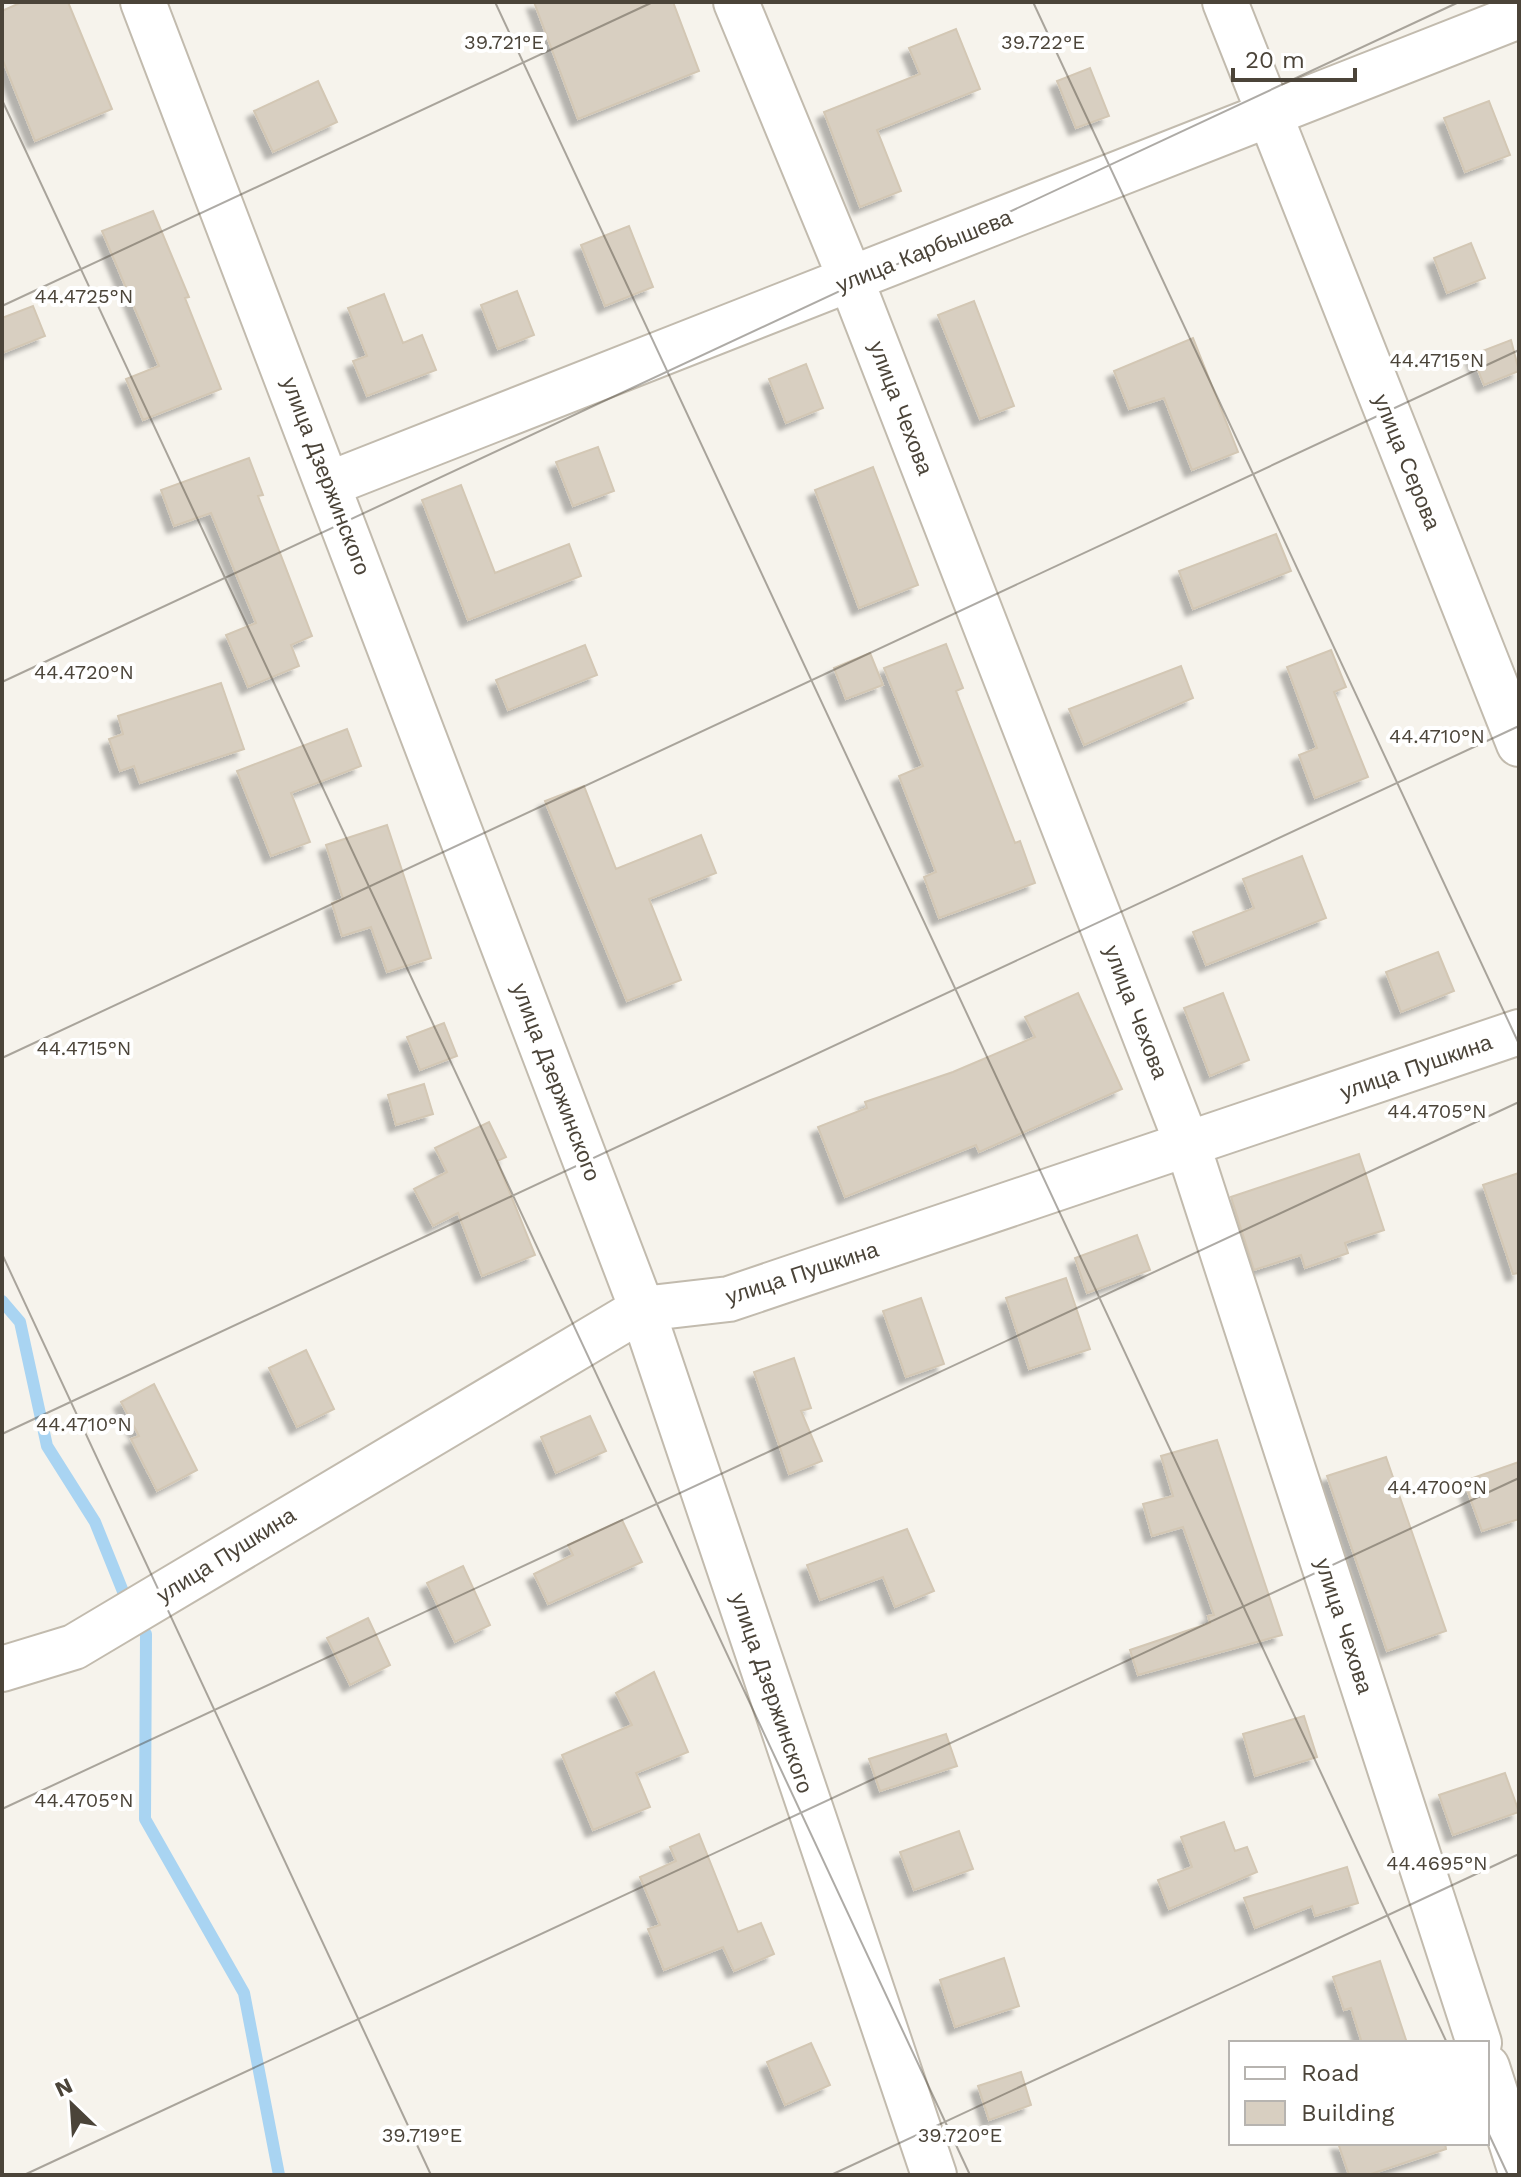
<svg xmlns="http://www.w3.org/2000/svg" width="1521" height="2177" viewBox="0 0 1521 2177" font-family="'Work Sans',sans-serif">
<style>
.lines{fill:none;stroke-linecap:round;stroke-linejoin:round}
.stream{stroke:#a9d4f2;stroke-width:12}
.building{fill:#d8cfc1;stroke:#d3c7b4;stroke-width:2;filter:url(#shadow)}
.minor-casing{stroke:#c2bbae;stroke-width:48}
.minor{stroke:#fff;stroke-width:44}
.ticks{fill:none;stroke:#4b4439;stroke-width:2;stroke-opacity:0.45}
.labels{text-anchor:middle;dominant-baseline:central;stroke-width:8;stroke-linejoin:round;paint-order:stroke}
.street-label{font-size:22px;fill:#4b4439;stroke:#fff}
.ticks-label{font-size:20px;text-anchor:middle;fill:#4b4439;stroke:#fff;stroke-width:8;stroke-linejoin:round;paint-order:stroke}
</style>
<defs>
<filter id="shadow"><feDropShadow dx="-7" dy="7" stdDeviation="2" flood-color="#0004"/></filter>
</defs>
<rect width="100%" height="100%" fill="#f6f3ec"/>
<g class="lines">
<!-- stream -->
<path class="stream" d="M 2,1301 L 20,1322 L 47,1446 L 95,1522 L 124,1594
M 146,1634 L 145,1819 L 244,1993 L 279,2175"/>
</g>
<!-- building -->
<path class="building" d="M 22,2 L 68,2 L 112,109 L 35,141 L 2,58 L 2,11 Z
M 534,2 L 673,2 L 699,71 L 578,119 Z
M 956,29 L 980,89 L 877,130 L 901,191 L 860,207 L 824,112 L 920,74 L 909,48 Z
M 1090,68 L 1109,116 L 1076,128 L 1057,81 Z
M 318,81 L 337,122 L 273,152 L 254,111 Z
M 1489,101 L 1510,155 L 1465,172 L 1444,118 Z
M 153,211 L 189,297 L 185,298 L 221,389 L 143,420 L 126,379 L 159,366 L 102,231 Z
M 629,226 L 653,287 L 605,306 L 581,245 Z
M 1471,243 L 1485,278 L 1447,293 L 1434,258 Z
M 517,291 L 534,335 L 498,349 L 481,305 Z
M 384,294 L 403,343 L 422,335 L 436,370 L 367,396 L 353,361 L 367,356 L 348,308 Z
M 974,301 L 1014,406 L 980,419 L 938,315 Z
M 33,306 L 45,336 L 2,353 L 2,318 Z
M 1193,338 L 1238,452 L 1192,470 L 1164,398 L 1129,409 L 1114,371 Z
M 1511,340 L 1519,371 L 1484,385 L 1472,355 Z
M 806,364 L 823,408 L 786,423 L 769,379 Z
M 598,447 L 614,491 L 573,506 L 556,462 Z
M 249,458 L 263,495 L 258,496 L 312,636 L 291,645 L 299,666 L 248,687 L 226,635 L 256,623 L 211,513 L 174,526 L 161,490 Z
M 873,467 L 918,585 L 859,608 L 815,490 Z
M 461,485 L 495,573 L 569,544 L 581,576 L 468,620 L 422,500 Z
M 1276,534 L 1291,571 L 1193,609 L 1179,571 Z
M 946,644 L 963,688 L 956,691 L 1015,843 L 1020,841 L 1035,883 L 939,918 L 924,877 L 936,872 L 899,776 L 923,766 L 884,668 Z
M 585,645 L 597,675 L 508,710 L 496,680 Z
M 1331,650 L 1346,687 L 1334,692 L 1368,777 L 1315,798 L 1299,755 L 1317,748 L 1287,667 Z
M 870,653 L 883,685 L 846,699 L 834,668 Z
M 1181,666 L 1193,698 L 1084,745 L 1069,709 Z
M 221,683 L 244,749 L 140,783 L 134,766 L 120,771 L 109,739 L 123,734 L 118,716 Z
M 347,729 L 361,766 L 291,793 L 310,842 L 271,856 L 237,771 Z
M 584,786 L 616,869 L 701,835 L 716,873 L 649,899 L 681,980 L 627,1001 L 545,801 Z
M 387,825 L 431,958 L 387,972 L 371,927 L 342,936 L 332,903 L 343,899 L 326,845 Z
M 1302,856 L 1326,918 L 1206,965 L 1193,932 L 1254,908 L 1243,879 Z
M 1438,952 L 1454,991 L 1401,1012 L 1386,972 Z
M 1078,993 L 1122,1089 L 979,1152 L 976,1145 L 845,1197 L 818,1127 L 867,1108 L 865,1102 L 953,1072 L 1035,1037 L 1025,1017 Z
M 1223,993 L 1249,1060 L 1210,1076 L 1184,1008 Z
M 444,1023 L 457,1056 L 420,1070 L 407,1037 Z
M 424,1084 L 433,1114 L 396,1125 L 388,1095 Z
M 489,1122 L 506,1157 L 497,1161 L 535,1255 L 482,1276 L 458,1213 L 433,1226 L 414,1189 L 447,1172 L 435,1148 Z
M 1359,1154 L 1384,1230 L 1345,1243 L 1348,1253 L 1305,1268 L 1301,1255 L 1254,1270 L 1231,1197 Z
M 1519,1173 L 1519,1273 L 1513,1274 L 1483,1185 Z
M 1137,1235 L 1150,1270 L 1087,1293 L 1075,1258 Z
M 1066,1278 L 1090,1349 L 1029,1369 L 1006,1298 Z
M 921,1298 L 944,1364 L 906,1377 L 883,1311 Z
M 306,1350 L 334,1409 L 297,1427 L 269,1368 Z
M 794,1358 L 811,1408 L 801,1411 L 822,1461 L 789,1474 L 754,1372 Z
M 154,1384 L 197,1470 L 157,1491 L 131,1439 L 139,1436 L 121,1402 Z
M 590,1416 L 606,1451 L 556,1473 L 541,1437 Z
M 1217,1440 L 1282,1635 L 1138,1675 L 1130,1650 L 1210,1623 L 1208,1616 L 1214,1615 L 1183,1527 L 1152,1536 L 1143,1504 L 1173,1496 L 1161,1456 Z
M 1386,1457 L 1446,1631 L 1387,1651 L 1327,1476 Z
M 1519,1462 L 1519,1519 L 1482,1531 L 1464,1481 Z
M 622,1520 L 642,1562 L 548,1604 L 534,1574 L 573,1555 L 568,1545 Z
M 907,1529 L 934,1591 L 895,1607 L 883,1577 L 820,1600 L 807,1565 Z
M 463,1566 L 490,1625 L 455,1642 L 427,1583 Z
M 368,1618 L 390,1665 L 350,1685 L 327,1638 Z
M 654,1672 L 688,1752 L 636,1773 L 650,1807 L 593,1830 L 562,1755 L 632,1725 L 616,1693 Z
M 1304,1716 L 1317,1757 L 1255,1776 L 1243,1734 Z
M 946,1734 L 957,1766 L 880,1791 L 869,1759 Z
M 1505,1773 L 1519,1812 L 1453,1835 L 1439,1795 Z
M 1224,1822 L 1235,1851 L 1247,1847 L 1257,1872 L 1169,1909 L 1158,1880 L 1192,1867 L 1181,1837 Z
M 959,1831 L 973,1869 L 914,1890 L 900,1852 Z
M 699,1834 L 738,1932 L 761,1923 L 774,1954 L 734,1971 L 723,1947 L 664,1970 L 648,1929 L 660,1925 L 640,1877 L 676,1861 L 670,1847 Z
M 1347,1867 L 1358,1903 L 1315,1916 L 1312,1906 L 1255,1928 L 1244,1898 Z
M 1004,1958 L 1019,2006 L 955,2027 L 940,1980 Z
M 1380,1961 L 1407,2043 L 1362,2043 L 1351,2008 L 1344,2010 L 1333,1977 Z
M 811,2043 L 830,2085 L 785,2105 L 767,2062 Z
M 1021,2072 L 1031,2105 L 989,2120 L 978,2086 Z
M 1338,2143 L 1445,2143 L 1446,2149 L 1368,2175 L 1349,2175 Z"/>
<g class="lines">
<defs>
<path id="minor" d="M 143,2 L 642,1309 L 934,2175
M 736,2 L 851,280 L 1188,1146 L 1479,2043
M 1225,2 L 1519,744
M 329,484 L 1519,16
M 2,1669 L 74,1647 L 642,1309 L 729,1299 L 1519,1032
M 1487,2067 L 1519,2166"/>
</defs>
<!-- minor casing -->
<use href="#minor" class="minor-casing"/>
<!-- minor -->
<use href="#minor" class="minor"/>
</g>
<!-- ticks -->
<path class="ticks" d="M 495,2 L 1447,2043M 1033,2 L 1519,1044M 2,100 L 970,2175M 2,306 L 653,2M 2,682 L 1459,2M 2,1058 L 1519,350M 2,1254 L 431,2175M 2,1434 L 1519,726M 2,1809 L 1519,1102M 1487,2130 L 1508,2175M 24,2175 L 1519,1478M 831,2175 L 1519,1854"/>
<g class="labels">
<!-- street labels -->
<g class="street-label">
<text transform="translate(924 251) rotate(-22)">улица Карбышева</text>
<text transform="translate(901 408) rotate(69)">улица Чехова</text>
<text transform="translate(1407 462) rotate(68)">улица Серова</text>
<text transform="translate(326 476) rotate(69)">улица Дзержинского</text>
<text transform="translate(1136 1012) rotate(69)">улица Чехова</text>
<text transform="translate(1416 1067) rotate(-19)">улица Пушкина</text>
<text transform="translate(556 1082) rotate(69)">улица Дзержинского</text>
<text transform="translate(802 1273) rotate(-18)">улица Пушкина</text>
<text transform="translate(226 1555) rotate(-32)">улица Пушкина</text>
<text transform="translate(1344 1626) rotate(72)">улица Чехова</text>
<text transform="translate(772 1693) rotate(71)">улица Дзержинского</text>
</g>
</g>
<g class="ticks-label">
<text x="1043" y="49">39.722°E</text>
<text x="504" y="49">39.721°E</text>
<text x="84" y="303">44.4725°N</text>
<text x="1437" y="367">44.4715°N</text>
<text x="84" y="679">44.4720°N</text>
<text x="1437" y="743">44.4710°N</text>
<text x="84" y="1055">44.4715°N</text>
<text x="1437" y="1118">44.4705°N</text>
<text x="84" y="1431">44.4710°N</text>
<text x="1437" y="1494">44.4700°N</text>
<text x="84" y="1807">44.4705°N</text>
<text x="1437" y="1870">44.4695°N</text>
<text x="422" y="2142">39.719°E</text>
<text x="960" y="2142">39.720°E</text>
</g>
<!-- border -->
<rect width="1521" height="2177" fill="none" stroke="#4b4439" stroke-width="8"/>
<!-- legend -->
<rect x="1229" y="2041" width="260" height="104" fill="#ffffff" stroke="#b7b4b0" stroke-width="2"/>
<rect x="1245" y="2067" width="40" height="12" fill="#ffffff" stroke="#b7b4b0" stroke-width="2"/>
<text x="1301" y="2081" font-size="24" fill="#4b4439">Road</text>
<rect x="1245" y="2101" width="40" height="24" fill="#d8cfc1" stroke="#b7b4b0" stroke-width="2"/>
<text x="1301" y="2121" font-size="24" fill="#4b4439">Building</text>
<!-- north arrow -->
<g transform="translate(72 2105) rotate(335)" stroke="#ffffff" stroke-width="6" paint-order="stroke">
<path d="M0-6L14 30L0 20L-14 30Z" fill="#4b4439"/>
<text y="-12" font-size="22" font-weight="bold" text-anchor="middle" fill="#4b4439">N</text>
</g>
<!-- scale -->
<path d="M1233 68v12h122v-12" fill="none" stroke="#4b4439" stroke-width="4"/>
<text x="1245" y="68" font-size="24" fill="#4b4439" stroke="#ffffff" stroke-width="6" paint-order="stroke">20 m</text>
</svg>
